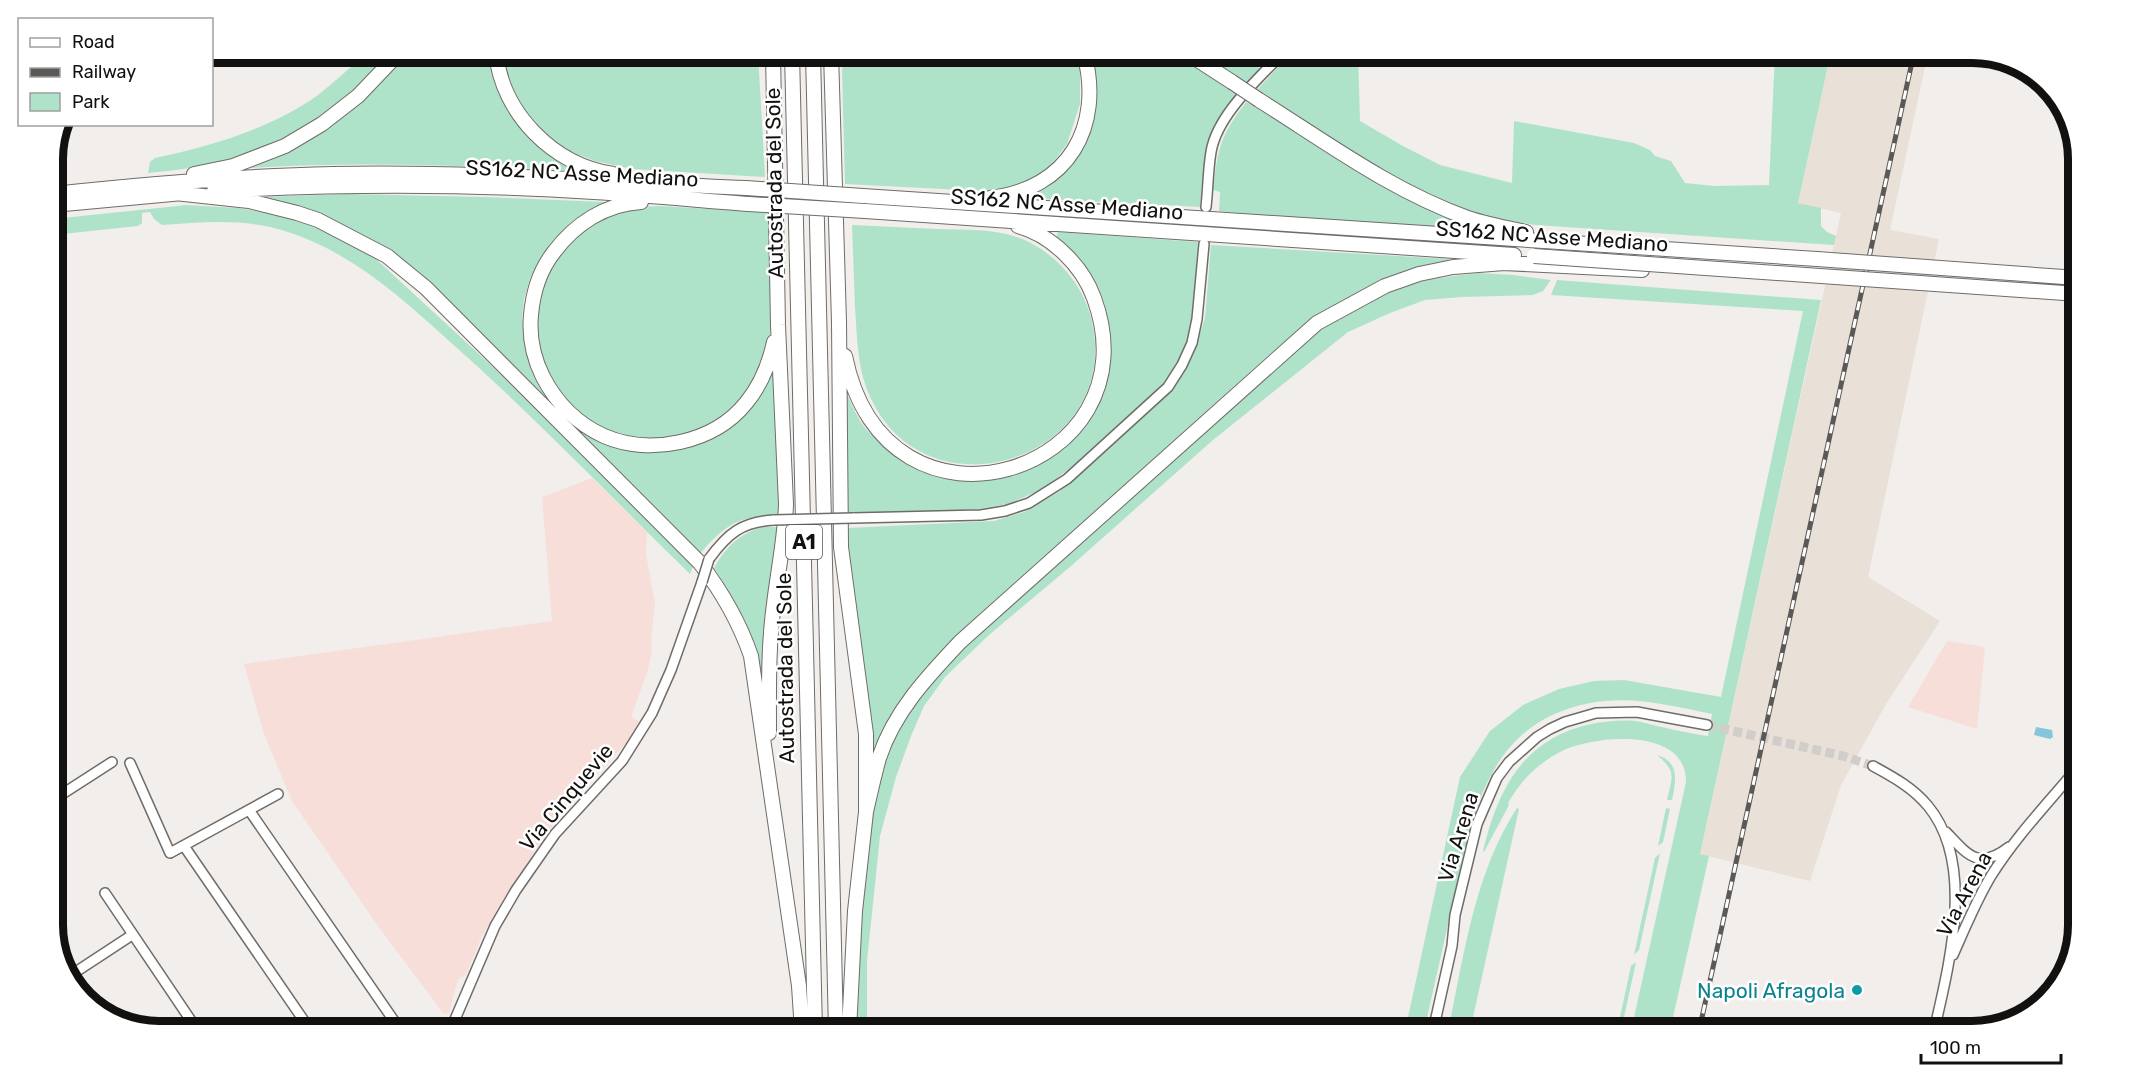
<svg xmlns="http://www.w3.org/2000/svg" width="2131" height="1084" viewBox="0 0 2131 1084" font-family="Rubik,sans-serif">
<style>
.built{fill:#e9e0d7}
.industrial{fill:#f8ded9}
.green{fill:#afe3c9}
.water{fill:#86c6da}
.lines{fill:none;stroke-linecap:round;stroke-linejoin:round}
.minor-tunnel{stroke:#d0cdca;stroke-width:9;stroke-dasharray:9 4.5;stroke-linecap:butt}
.minor-casing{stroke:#6f6c69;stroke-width:12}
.highway-casing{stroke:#6f6c69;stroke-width:16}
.minor{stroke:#fff;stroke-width:9}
.highway{stroke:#fff;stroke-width:14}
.rail-casing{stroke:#5b5957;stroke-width:5}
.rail{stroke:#fff;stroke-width:3;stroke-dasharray:9;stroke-linecap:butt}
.minor-bridge-casing{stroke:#6f6c69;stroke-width:12;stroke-linecap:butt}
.highway-bridge-casing{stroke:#6f6c69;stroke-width:16;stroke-linecap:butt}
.minor-bridge{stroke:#fff;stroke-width:9}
.highway-bridge{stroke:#fff;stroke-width:14}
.culture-dot{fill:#0f9aa8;stroke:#fff;stroke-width:2}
.labels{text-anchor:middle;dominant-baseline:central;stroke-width:5;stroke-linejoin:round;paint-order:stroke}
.shield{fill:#fff;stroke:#595857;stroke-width:1.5}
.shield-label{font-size:20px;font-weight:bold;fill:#12110f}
.street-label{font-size:21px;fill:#12110f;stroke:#fff}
.culture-label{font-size:21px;fill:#0d838f;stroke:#fff;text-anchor:end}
.rim{fill:none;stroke:#12110f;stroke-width:8}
</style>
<rect width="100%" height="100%" fill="#f1eeeb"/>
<!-- built -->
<path class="built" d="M 1850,53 L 1928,53 L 1890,230 L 1939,239 L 1868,577 L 1940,621 L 1886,704 L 1841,785 L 1810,881 L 1700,854 L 1841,213 L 1798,203 L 1830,56 L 1848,60 Z"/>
<!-- industrial -->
<path class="industrial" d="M 592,478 L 647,532 L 646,554 L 655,604 L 651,640 L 652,651 L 647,673 L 631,717 L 639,721 L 627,742 L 570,803 L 535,850 L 482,936 L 466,975 L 458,979 L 449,1013 L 444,1014 L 380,929 L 292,801 L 264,734 L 244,664 L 552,621 L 542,497 Z
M 1947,641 L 1985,647 L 1977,729 L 1908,707 Z"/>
<!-- green -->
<path class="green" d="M 367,53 L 394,53 C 371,73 349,97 325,115 C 271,155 213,167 148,173 L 150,162 L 155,158 C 212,146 270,129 318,95 C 335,82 351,66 367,53 Z
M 406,53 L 491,53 L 500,93 L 581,171 C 471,166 360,161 250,168 L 249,167 L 308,141 L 343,117 Z
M 500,53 L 758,53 L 765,177 L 632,169 L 595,161 L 569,151 L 557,144 L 535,126 L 511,92 Z
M 844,53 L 1076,53 L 1080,62 L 1080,104 L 1067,144 L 1042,177 L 1001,192 L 845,184 L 842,71 Z
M 1088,53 L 1174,53 L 1236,94 C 1205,135 1205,158 1200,207 L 1022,198 L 1048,185 L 1068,169 L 1082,147 Z
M 1195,53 L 1255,53 L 1255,64 L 1260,69 L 1245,85 Z
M 1291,53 L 1358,53 L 1360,121 L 1403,146 L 1440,165 L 1512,183 L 1514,121 L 1634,143 L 1650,150 L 1655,156 L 1671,161 L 1685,183 L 1715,186 L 1769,185 L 1775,53 L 1833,53 L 1832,56 L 1830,56 L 1798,203 L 1821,208 L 1821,226 L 1827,232 L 1836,236 L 1834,245 L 1536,225 C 1459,216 1414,190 1349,151 C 1318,131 1287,112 1257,90 Z
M 1246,102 L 1482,227 L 1482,230 L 1255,215 L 1219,211 L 1220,192 L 1213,190 C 1218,148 1220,136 1246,102 Z
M 348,194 L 485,197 L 606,202 L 575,219 L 565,227 L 543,254 L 530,279 L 524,299 L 522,317 L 524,336 L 528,356 L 546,395 L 619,446 L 715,435 L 774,371 L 775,373 L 779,516 C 768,517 753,516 742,520 C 724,526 710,542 698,556 L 429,290 L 311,214 L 262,197 Z
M 187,205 L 238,208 L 290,217 L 342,239 L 375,258 L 519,391 L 693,566 L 690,574 C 610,496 532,414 448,340 C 399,296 352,253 288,232 C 247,218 204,222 162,225 L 154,219 L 150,212 L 142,213 L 142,223 L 138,226 L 53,235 L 53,219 Z
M 661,206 L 770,213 L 772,322 L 768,346 L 760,371 L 746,393 L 718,421 L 682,437 L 643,440 L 604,431 L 571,409 L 542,366 L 534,327 L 544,276 L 566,243 L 598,219 L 635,207 Z
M 852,225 C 880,226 909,228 938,229 C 969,230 1002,228 1031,243 C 1059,258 1081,284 1090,314 C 1131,460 918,528 866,387 C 857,361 857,334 855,307 C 854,279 853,252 852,225 Z
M 1058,232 L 1198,242 L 1192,320 L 1187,342 L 1178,361 L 1162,386 L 1070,468 L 1043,489 L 1008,504 L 978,509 L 915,513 L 847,512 L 845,396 L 847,394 C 851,402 854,411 859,419 C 871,440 898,457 919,467 C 1011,510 1116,437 1109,336 C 1108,319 1106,303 1098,287 C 1088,268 1071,255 1055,241 Z
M 1211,245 L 1449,259 L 1448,262 L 1323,314 L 1269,355 L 944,648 L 921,674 L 892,719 L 871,765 L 849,557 L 848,528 L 994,521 L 1024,512 L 1060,491 L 1170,392 L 1193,355 L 1205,318 Z
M 1478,273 L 1513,275 L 1551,280 L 1543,291 L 1533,295 L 1462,297 L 1425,300 L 1390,313 L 1348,332 L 1213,440 L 1071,566 L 989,635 L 945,677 L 924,706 L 911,736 L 896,777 L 880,836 L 867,961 L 867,1031 L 852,1031 L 866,812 L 888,751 L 916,700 L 935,675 L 1023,592 L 1310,335 C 1339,317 1368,298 1400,287 C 1425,279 1452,276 1478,273 Z
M 1557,280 L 1821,300 L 1700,854 L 1709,856 L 1670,1031 L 1631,1031 L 1686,782 C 1687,727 1597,735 1564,750 C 1539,762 1522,779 1508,803 L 1509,805 L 1484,852 L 1483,851 C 1498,789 1523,739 1591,724 C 1607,721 1626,719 1641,722 C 1661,727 1686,733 1708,736 L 1712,714 C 1673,706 1631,695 1590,703 C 1488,723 1473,811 1454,898 C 1444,942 1434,987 1424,1031 L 1405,1031 L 1460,777 L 1490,731 L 1523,705 L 1559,689 L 1594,681 L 1624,680 L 1721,697 L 1803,311 L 1551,295 Z
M 764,527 L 779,527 L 764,669 L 760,670 C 748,633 737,600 714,568 C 726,547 739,533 764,527 Z
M 1657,755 C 1680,762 1676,781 1672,800 L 1667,800 C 1673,774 1676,772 1657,755 Z
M 1517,808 L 1519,809 L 1470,1031 L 1448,1031 C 1464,956 1474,874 1517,808 Z
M 1666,808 L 1670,809 L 1663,842 L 1658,846 Z
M 1660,853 L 1639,950 L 1634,955 L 1655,858 Z
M 1636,962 L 1621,1031 L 1617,1031 L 1631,966 Z"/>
<!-- water -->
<path class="water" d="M 2036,727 L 2052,730 L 2053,737 L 2050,739 L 2034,735 Z"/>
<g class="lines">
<!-- minor-tunnel -->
<path class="minor-tunnel" d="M 1707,725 L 1843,756 L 1873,766"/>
<defs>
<path id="minor" d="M 1206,207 C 1208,189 1208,170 1211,152 C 1217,115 1258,79 1283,53
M 853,518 L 981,515 L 1005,511 L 1029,503 L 1067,479 L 1168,387 L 1182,365 L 1192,343 L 1197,319 L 1204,244
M 709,559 C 728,533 742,522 774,520
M 130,763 L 170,853 L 278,794
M 1873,766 C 1893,777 1912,787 1928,806 C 1976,864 1949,965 1934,1031
M 53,800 L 112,762
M 249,810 L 401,1031
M 1946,832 C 1967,854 1978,871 2009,847
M 184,846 L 311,1031
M 105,893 L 198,1031
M 1953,955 C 1965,928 1976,901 1991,876 C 2016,836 2049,802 2078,767
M 68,977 L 132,935
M 450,1031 L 495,926 L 516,890 L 555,834 L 622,761 L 652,713 L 671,670 L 702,582
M 1433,1031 L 1452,946 L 1455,915 L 1477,824 L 1497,778 L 1509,762 L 1537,737 L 1550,729 L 1565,722 L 1596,713 L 1637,712 L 1707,725"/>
<path id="highway" d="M 496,53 C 502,113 553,165 613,174
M 792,53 L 815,1031
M 813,53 L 836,1031
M 831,53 L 839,322 L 841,547 L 866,734 L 866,812 L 855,911 L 849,1031
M 1187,53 L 1232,82
M 1259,100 C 1326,142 1392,191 1468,218 C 1486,224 1507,228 1526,232
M 194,174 L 233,166 L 285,146 L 322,124 L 358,96 L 399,53
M 214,191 C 340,184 468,184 594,192 C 645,195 697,200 749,204
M 175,193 L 249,201 L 297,213 L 318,220 L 387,256 L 426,288 L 700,563 C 722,592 739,621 751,656 L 799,986 L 802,1031
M 53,194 C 146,184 239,176 333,174 C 471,171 609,182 746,188
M 863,196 L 1817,259
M 990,198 C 1068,189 1104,127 1084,53
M 641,202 C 605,204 575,224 554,252 C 539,271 533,292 531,315 C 529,336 533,357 543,377 C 556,402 577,424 604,436 C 650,456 714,443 746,403 C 761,385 769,365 774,342
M 53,205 L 183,193
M 865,211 L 1514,255
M 845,356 C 886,560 1158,472 1094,298 C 1082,265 1051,235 1018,226
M 769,733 C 769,690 768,647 774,604 C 778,570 785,538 786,504 L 778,325 L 773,53
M 866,812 C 870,794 874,776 879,758 C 894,712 927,677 960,642 L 1317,323 L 1385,286 L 1419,274 L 1453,267 L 1504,263 L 1642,270"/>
</defs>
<!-- minor casing -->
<use href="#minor" class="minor-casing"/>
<!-- highway casing -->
<use href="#highway" class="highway-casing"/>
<!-- minor -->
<use href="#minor" class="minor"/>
<!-- highway -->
<use href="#highway" class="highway"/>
<defs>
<path id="rail" d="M 1699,1031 L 1914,53"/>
</defs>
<!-- rail casing -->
<use href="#rail" class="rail-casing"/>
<!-- rail -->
<use href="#rail" class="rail"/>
<defs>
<path id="minor-bridge" d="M 774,520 L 853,518
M 702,582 L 709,559"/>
<path id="highway-bridge" d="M 1232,82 L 1259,100
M 746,188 L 863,196
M 749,204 L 865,211
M 1534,256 L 2078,294
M 1817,259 L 2078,278"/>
</defs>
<!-- minor-bridge casing -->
<use href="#minor-bridge" class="minor-bridge-casing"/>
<!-- highway-bridge casing -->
<use href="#highway-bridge" class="highway-bridge-casing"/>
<!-- minor-bridge -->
<use href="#minor-bridge" class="minor-bridge"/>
<!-- highway-bridge -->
<use href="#highway-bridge" class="highway-bridge"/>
</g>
<!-- markers -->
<circle class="culture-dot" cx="1857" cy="990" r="6"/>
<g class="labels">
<!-- shield labels -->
<rect class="shield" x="786" y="525" width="36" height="34" rx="4.5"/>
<g class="shield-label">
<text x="804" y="542">A1</text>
</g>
<!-- street labels -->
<g class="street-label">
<text transform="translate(582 173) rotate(3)">SS162 NC Asse Mediano</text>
<text transform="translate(774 183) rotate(-91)">Autostrada del Sole</text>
<text transform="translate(1067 204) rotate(4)">SS162 NC Asse Mediano</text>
<text transform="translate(1552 236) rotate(4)">SS162 NC Asse Mediano</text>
<text transform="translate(785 668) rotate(-91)">Autostrada del Sole</text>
<text transform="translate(566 797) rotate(-50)">Via Cinquevie</text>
<text transform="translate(1458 837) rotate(-73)">Via Arena</text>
<text transform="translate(1964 894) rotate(-62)">Via Arena</text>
</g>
<!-- culture labels -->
<g class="culture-label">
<text x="1845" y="990">Napoli Afragola</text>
</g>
</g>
<!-- crop -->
<path d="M0 0H2131V1084H0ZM159 63H1972A96 96 0 0 1 2068 159V925A96 96 0 0 1 1972 1021H159A96 96 0 0 1 63 925V159A96 96 0 0 1 159 63Z" fill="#fff" fill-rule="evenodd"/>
<path class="rim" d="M159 63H1972A96 96 0 0 1 2068 159V925A96 96 0 0 1 1972 1021H159A96 96 0 0 1 63 925V159A96 96 0 0 1 159 63Z"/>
<!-- legend -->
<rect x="18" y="18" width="195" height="108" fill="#ffffff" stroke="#a0a09f" stroke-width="1.5"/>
<rect x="30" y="38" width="30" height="9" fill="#ffffff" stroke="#a0a09f" stroke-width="1.5"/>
<text x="72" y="48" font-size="18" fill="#12110f">Road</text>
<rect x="30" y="68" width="30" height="9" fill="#5b5957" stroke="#a0a09f" stroke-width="1.5"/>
<text x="72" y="78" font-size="18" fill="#12110f">Railway</text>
<rect x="30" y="93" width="30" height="18" fill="#afe3c9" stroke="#a0a09f" stroke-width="1.5"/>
<text x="72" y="108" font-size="18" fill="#12110f">Park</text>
<!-- scale -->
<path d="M1921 1054v9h140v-9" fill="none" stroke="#12110f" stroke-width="3"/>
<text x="1930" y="1054" font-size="18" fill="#12110f" stroke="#ffffff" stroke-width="4.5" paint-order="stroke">100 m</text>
</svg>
